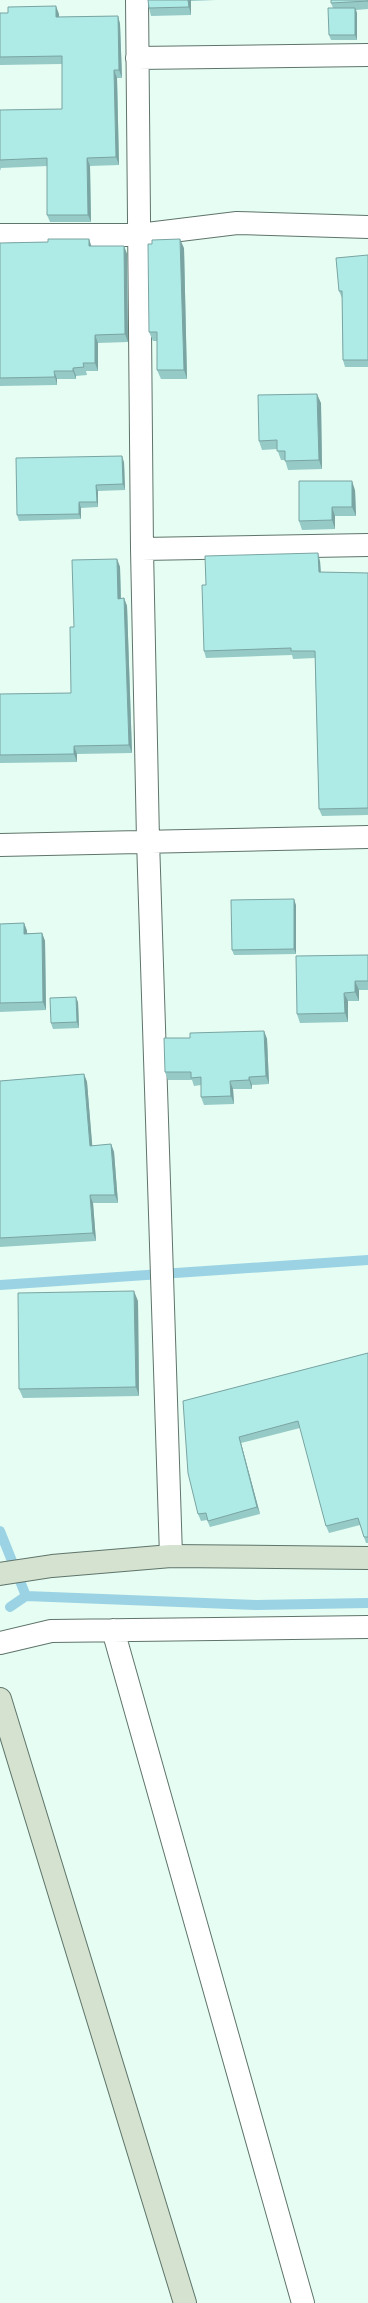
<svg xmlns="http://www.w3.org/2000/svg" width="368" height="2303" viewBox="0 0 368 2303" font-family="'Archivo Narrow',sans-serif">
<style>
.lines{fill:none;stroke-linecap:round;stroke-linejoin:round}
.stream{stroke:#9cd3e4;stroke-width:10}
.street-casing{stroke:#5f746a;stroke-width:24}
.secondary-casing{stroke:#5f746a;stroke-width:24}
.street{stroke:#fff;stroke-width:22}
.secondary{stroke:#d4e2cf;stroke-width:22}
.wall{fill:#96cac7}
.shaded-wall{fill:#7aa4a2}
.building{fill:#aeebe7;stroke:#7aa4a2}
</style>
<rect width="100%" height="100%" fill="#e5fdf2"/>
<g class="lines">
<!-- stream -->
<path class="stream" d="M 0,1285 L 368,1260
M 0,1531 L 26,1596
M 10,1607 L 26,1596 L 256,1605 L 368,1603"/>
<defs>
<path id="street" d="M 137,0 L 142,549 L 148,840 L 171,1556
M 137,58 L 368,55
M 0,235 L 139,235 L 237,223 L 368,227
M 142,549 L 368,545
M 0,845 L 368,837
M 113,1630 L 303,2303
M 0,1643 L 51,1631 L 368,1627"/>
<path id="secondary" d="M 0,1574 L 52,1566 L 171,1556 L 368,1558
M 0,1699 L 185,2303"/>
</defs>
<!-- street casing -->
<use href="#street" class="street-casing"/>
<!-- secondary casing -->
<use href="#secondary" class="secondary-casing"/>
<!-- street -->
<use href="#street" class="street"/>
<!-- secondary -->
<use href="#secondary" class="secondary"/>
</g>
<!-- wall -->
<path class="wall" d="M 148,0 L 216,0 L 191,1 L 191,15 L 151,16 L 149,8 Z
M 368,0 L 368,9 L 356,10 L 357,13 L 357,40 L 331,40 L 329,35 L 333,8 L 331,3 Z
M 0,13 L 59,14 L 59,17 L 118,16 L 120,24 L 122,78 L 117,78 L 119,165 L 90,166 L 91,222 L 50,222 L 47,215 L 47,166 L 1,168 L 0,171 L 0,110 L 62,109 L 62,64 L 0,65 Z
M 89,239 L 91,246 L 124,246 L 127,254 L 128,342 L 98,343 L 98,371 L 86,371 L 87,375 L 76,376 L 76,379 L 57,379 L 57,385 L 0,386 L 0,243 L 48,242 Z
M 184,248 L 187,379 L 161,379 L 157,370 L 157,341 L 153,341 L 149,332 Z
M 368,255 L 368,367 L 345,367 L 343,360 L 342,298 L 339,291 Z
M 321,403 L 322,469 L 288,470 L 285,460 L 281,460 L 277,449 L 262,450 L 259,441 Z
M 124,462 L 125,490 L 98,491 L 98,507 L 81,508 L 81,519 L 19,521 L 17,515 Z
M 355,490 L 356,516 L 335,516 L 335,529 L 302,530 L 299,521 Z
M 117,559 L 120,567 L 121,598 L 124,598 L 127,606 L 132,753 L 77,754 L 77,762 L 0,763 L 0,694 L 71,693 Z
M 320,561 L 321,572 L 368,573 L 368,815 L 322,816 L 319,809 L 315,658 L 293,659 L 292,655 L 206,658 L 204,651 L 206,585 Z
M 296,905 L 296,954 L 234,955 L 232,950 Z
M 24,923 L 27,931 L 27,933 L 42,933 L 45,941 L 46,1010 L 0,1012 L 0,924 Z
M 368,955 L 368,990 L 359,990 L 359,1001 L 348,1001 L 348,1022 L 300,1023 L 297,1014 Z
M 78,1002 L 79,1028 L 53,1029 L 51,1023 Z
M 264,1031 L 267,1039 L 269,1084 L 252,1085 L 252,1089 L 233,1089 L 234,1104 L 204,1105 L 201,1097 L 201,1085 L 194,1086 L 192,1080 L 168,1080 L 165,1072 L 190,1038 Z
M 84,1074 L 87,1082 L 92,1146 L 111,1144 L 114,1152 L 118,1203 L 93,1203 L 96,1241 L 0,1247 L 0,1081 Z
M 138,1301 L 139,1396 L 23,1398 L 19,1389 Z
M 368,1353 L 368,1543 L 366,1543 L 360,1525 L 329,1533 L 326,1526 L 300,1428 L 241,1443 L 260,1514 L 210,1527 L 207,1520 L 201,1521 L 198,1514 L 183,1401 Z"/>
<!-- shaded-wall -->
<path class="shaded-wall" d="M 188,0 L 191,0 L 191,15 L 189,7 Z
M 56,6 L 59,14 L 59,25 L 56,17 Z
M 355,8 L 357,13 L 357,40 L 355,35 Z
M 118,16 L 120,24 L 122,78 L 119,70 Z
M 114,70 L 117,78 L 119,165 L 116,157 Z
M 87,158 L 90,166 L 91,222 L 88,215 Z
M 89,239 L 92,248 L 89,246 Z
M 180,239 L 184,248 L 187,379 L 184,370 Z
M 124,246 L 127,254 L 128,342 L 125,334 Z
M 95,335 L 98,343 L 98,371 L 95,363 Z
M 73,368 L 76,376 L 76,379 L 73,371 Z
M 54,371 L 57,379 L 57,385 L 55,377 Z
M 317,394 L 321,403 L 322,469 L 319,460 Z
M 122,456 L 124,462 L 125,490 L 123,484 Z
M 352,481 L 355,490 L 356,516 L 352,507 Z
M 96,485 L 98,491 L 98,507 L 97,502 Z
M 79,502 L 81,508 L 81,519 L 79,514 Z
M 332,507 L 335,516 L 335,529 L 332,520 Z
M 318,553 L 320,561 L 321,580 L 319,572 Z
M 117,559 L 120,567 L 121,606 L 118,599 Z
M 124,598 L 127,606 L 132,753 L 129,745 Z
M 74,746 L 77,754 L 77,762 L 74,754 Z
M 294,899 L 296,905 L 296,954 L 294,949 Z
M 24,923 L 27,931 L 27,942 L 24,934 Z
M 42,933 L 45,941 L 46,1010 L 43,1002 Z
M 355,981 L 359,990 L 359,1001 L 355,992 Z
M 344,993 L 348,1001 L 348,1022 L 345,1013 Z
M 76,997 L 78,1002 L 79,1028 L 77,1022 Z
M 264,1031 L 267,1039 L 269,1084 L 266,1076 Z
M 84,1074 L 87,1082 L 93,1154 L 90,1146 Z
M 249,1077 L 252,1085 L 252,1089 L 249,1080 Z
M 230,1081 L 233,1089 L 234,1104 L 231,1096 Z
M 111,1144 L 114,1152 L 118,1203 L 115,1195 Z
M 90,1195 L 93,1203 L 96,1241 L 93,1233 Z
M 134,1291 L 138,1301 L 139,1396 L 136,1387 Z
M 239,1437 L 241,1443 L 260,1514 L 257,1507 Z"/>
<!-- building -->
<path class="building" d="M 148,0 L 188,0 L 189,7 L 149,8 Z
M 331,0 L 368,0 L 368,1 L 331,3 Z
M 56,6 L 56,17 L 118,16 L 119,70 L 114,70 L 116,157 L 87,158 L 88,215 L 47,215 L 47,158 L 0,160 L 0,110 L 62,109 L 62,56 L 0,57 L 0,13 L 8,13 L 8,7 Z
M 328,8 L 355,8 L 355,35 L 329,35 Z
M 48,239 L 89,239 L 89,246 L 124,246 L 125,334 L 95,335 L 95,363 L 83,363 L 84,367 L 73,368 L 73,371 L 54,371 L 55,377 L 0,378 L 0,243 L 48,242 Z
M 180,239 L 184,370 L 157,370 L 157,332 L 149,332 L 148,244 L 152,244 L 152,240 Z
M 368,255 L 368,360 L 343,360 L 342,291 L 339,291 L 336,258 Z
M 317,394 L 319,460 L 285,461 L 285,451 L 277,451 L 277,440 L 259,441 L 258,395 Z
M 122,456 L 123,484 L 96,485 L 97,502 L 79,502 L 79,514 L 17,515 L 16,458 Z
M 299,481 L 352,481 L 352,507 L 332,507 L 332,520 L 299,521 Z
M 318,553 L 319,572 L 368,573 L 368,808 L 319,809 L 315,651 L 291,651 L 291,648 L 204,651 L 202,585 L 206,585 L 205,556 Z
M 117,559 L 118,599 L 124,598 L 129,745 L 74,746 L 74,754 L 0,755 L 0,694 L 71,693 L 70,627 L 74,627 L 72,560 Z
M 294,899 L 294,949 L 232,950 L 231,900 Z
M 24,923 L 24,934 L 42,933 L 43,1002 L 0,1003 L 0,924 Z
M 368,955 L 368,981 L 355,981 L 355,992 L 344,993 L 345,1013 L 297,1014 L 296,956 Z
M 76,997 L 77,1022 L 51,1023 L 50,998 Z
M 264,1031 L 266,1076 L 249,1077 L 249,1080 L 230,1081 L 231,1096 L 201,1097 L 201,1077 L 191,1078 L 191,1072 L 165,1072 L 164,1038 L 190,1038 L 190,1033 Z
M 84,1074 L 90,1146 L 111,1144 L 115,1195 L 90,1195 L 93,1233 L 0,1238 L 0,1081 Z
M 134,1291 L 136,1387 L 19,1389 L 18,1293 Z
M 368,1353 L 368,1537 L 364,1537 L 358,1518 L 326,1526 L 298,1421 L 239,1437 L 257,1507 L 208,1521 L 206,1513 L 198,1514 L 188,1473 L 183,1401 Z"/>
</svg>
